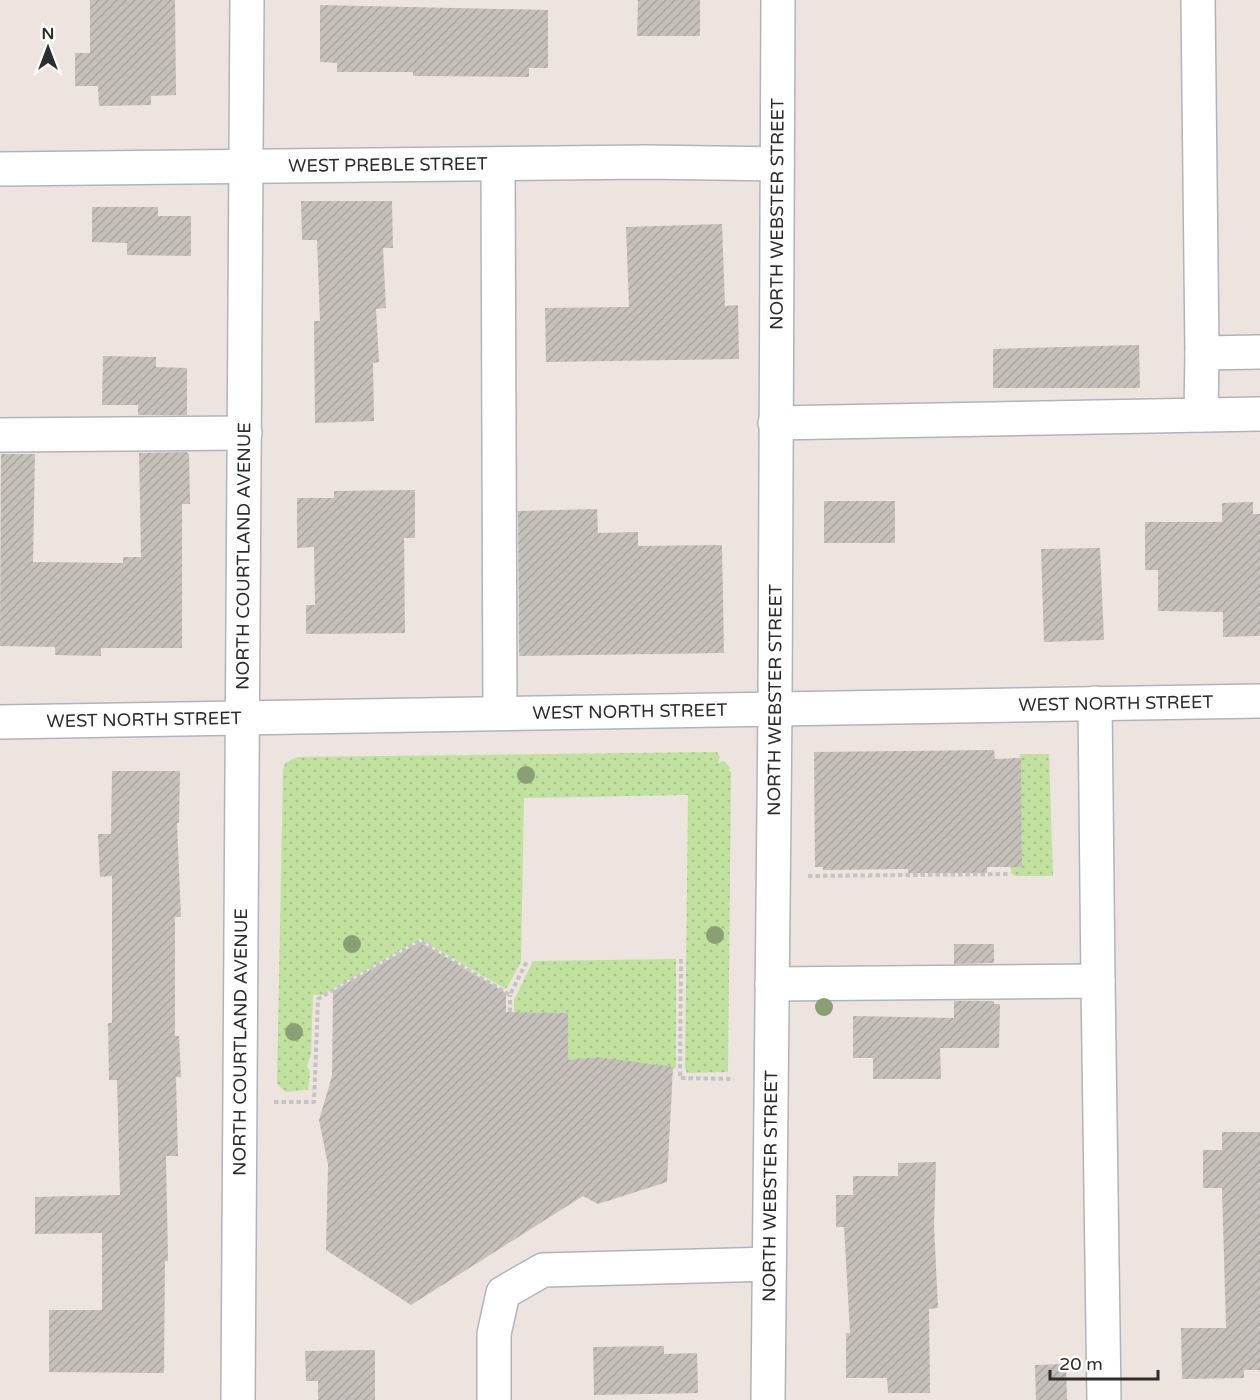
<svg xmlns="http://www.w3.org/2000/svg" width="1260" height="1400" viewBox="0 0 1260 1400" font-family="'Varela Round',sans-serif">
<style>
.grass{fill:url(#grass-dots)}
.building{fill:url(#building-hatch)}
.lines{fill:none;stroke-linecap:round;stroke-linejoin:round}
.minor-casing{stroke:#afb4bc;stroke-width:36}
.path{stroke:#c4c4c4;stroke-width:4;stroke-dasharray:4.5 3;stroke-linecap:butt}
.minor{stroke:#fff;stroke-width:33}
.tree{fill:#8b9f75}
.labels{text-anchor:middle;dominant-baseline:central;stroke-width:6;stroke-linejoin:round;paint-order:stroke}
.street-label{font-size:18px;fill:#2c2c2c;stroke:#fff}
</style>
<defs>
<pattern id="grass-dots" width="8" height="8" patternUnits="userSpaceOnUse" patternTransform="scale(1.5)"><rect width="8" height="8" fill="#c1e19e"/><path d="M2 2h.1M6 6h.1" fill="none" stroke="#a6c188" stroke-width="1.8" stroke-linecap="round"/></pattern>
<pattern id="building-hatch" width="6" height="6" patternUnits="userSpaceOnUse" patternTransform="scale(1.5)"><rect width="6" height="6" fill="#c6c0ba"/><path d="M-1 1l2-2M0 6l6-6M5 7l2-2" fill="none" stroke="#aaa5a0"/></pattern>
</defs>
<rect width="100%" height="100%" fill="#ede4df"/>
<!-- grass -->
<path class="grass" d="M 717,752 L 720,757 L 718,763 L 724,761 L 731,769 L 728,769 L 731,772 L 728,1072 L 687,1073 L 685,1067 L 688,795 L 524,798 L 521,962 L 506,989 L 420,939 L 322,995 L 313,995 L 311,1054 L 307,1066 L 310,1072 L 308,1090 L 286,1092 L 277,1084 L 283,771 L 285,763 L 297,757 Z
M 1020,754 L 1049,754 L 1053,876 L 1015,876 L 1011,873 L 1011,867 L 1022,867 Z
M 676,959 L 676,1068 L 673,1069 L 597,1057 L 568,1060 L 568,1013 L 514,1012 L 514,1000 L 533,961 Z"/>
<!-- building -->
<path class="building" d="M 90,0 L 175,0 L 176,95 L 151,96 L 151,105 L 99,106 L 98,86 L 75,86 L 75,53 L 90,53 Z
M 638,0 L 700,0 L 700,36 L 637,36 Z
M 320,5 L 548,10 L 548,68 L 529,68 L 529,77 L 413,76 L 413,72 L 337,72 L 337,63 L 320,62 Z
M 301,201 L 392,201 L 393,248 L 383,248 L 386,308 L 376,309 L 379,362 L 373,363 L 374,421 L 315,423 L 314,321 L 320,321 L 317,240 L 302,240 Z
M 92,207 L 158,207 L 158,216 L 191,216 L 191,256 L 127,255 L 127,243 L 92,242 Z
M 722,224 L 725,306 L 738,305 L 739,359 L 546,362 L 545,308 L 629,307 L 626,227 Z
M 1139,345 L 1140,388 L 993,388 L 993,349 Z
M 103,356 L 156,357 L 156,367 L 187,368 L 187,415 L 138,415 L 138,405 L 102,405 Z
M 187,452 L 189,454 L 190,504 L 182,504 L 182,648 L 101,648 L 101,656 L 55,655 L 55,647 L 0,646 L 1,454 L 35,454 L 33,562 L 123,563 L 123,557 L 141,557 L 139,453 Z
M 415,490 L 415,538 L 404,538 L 405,633 L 306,634 L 306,605 L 315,605 L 314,547 L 297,548 L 297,498 L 334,498 L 334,491 Z
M 824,501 L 895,501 L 895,543 L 824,543 Z
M 1253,502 L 1253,514 L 1260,514 L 1260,636 L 1223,637 L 1223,612 L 1158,611 L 1158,570 L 1145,570 L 1145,522 L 1222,522 L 1222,503 Z
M 597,509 L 598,533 L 638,532 L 638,546 L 722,545 L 724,653 L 519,656 L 518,511 Z
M 1100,548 L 1104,640 L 1044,642 L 1041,549 Z
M 994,750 L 995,759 L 1021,758 L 1022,867 L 987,867 L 987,873 L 908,873 L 908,869 L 823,870 L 823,867 L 815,867 L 814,752 Z
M 112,771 L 180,771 L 179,823 L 177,823 L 181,917 L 175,917 L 175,1036 L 179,1036 L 181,1077 L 176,1077 L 178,1156 L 166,1156 L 168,1261 L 165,1261 L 164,1373 L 49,1372 L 49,1310 L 102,1310 L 102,1233 L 35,1234 L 35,1197 L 120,1195 L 117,1080 L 109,1080 L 108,1023 L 112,1023 L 112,876 L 100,877 L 98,834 L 111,834 Z
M 420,942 L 506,993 L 506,1012 L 568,1013 L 568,1060 L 597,1057 L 673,1067 L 667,1182 L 598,1204 L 583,1196 L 411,1305 L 326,1250 L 328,1165 L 319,1120 L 332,1076 L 333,991 Z
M 954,944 L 994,944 L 994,963 L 954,964 Z
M 954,1001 L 994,1001 L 994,1004 L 1000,1004 L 999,1048 L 940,1048 L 941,1079 L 873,1079 L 873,1058 L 853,1058 L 853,1016 L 954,1018 Z
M 1222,1132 L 1260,1132 L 1260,1370 L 1244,1370 L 1244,1378 L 1182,1379 L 1181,1328 L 1226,1328 L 1222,1188 L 1203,1188 L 1203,1150 L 1222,1150 Z
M 936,1162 L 934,1226 L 938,1308 L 929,1309 L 930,1393 L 888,1393 L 887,1378 L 846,1378 L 846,1333 L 850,1333 L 844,1227 L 836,1227 L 836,1195 L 853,1195 L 853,1176 L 898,1176 L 898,1163 Z
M 664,1346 L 664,1354 L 697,1353 L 698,1393 L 594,1395 L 593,1347 Z
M 375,1350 L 375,1400 L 318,1400 L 318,1381 L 306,1381 L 305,1351 Z
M 1066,1364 L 1067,1400 L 1036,1400 L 1035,1365 Z"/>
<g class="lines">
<defs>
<g id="minor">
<path d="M 1198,0 L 1202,353 L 1260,352"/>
<path d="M 498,164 L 500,713"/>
<path id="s1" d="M 0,169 L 646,162 L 777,164"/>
<path d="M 1201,415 L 1202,353"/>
<path d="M 775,423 L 1260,414"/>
<path d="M 0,435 L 245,433"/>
<path d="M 1095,703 L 1098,981"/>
<path id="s2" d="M 0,722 L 1260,701"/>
<path d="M 772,984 L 1098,981 L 1104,1400"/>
<path id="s3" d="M 238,1400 L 247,0"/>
<path d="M 494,1400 L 494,1334 L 503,1293 L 543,1270 L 769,1264"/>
<path id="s4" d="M 768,1400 L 775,709 L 778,0"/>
</g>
</defs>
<!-- minor casing -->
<use href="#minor" class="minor-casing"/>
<!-- path -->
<path class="path" d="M 808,876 L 1009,874
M 681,959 L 680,1078 L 734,1079
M 510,1012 L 510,995
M 274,1102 L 314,1102 L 318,999 L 420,941 L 510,995 L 527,961"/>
<!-- minor -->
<use href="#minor" class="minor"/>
</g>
<!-- trees -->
<g class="tree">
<circle cx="526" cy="775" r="9"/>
<circle cx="715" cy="935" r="9"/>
<circle cx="352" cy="944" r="9"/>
<circle cx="824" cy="1007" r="9"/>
<circle cx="294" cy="1032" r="9"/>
</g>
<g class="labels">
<!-- street labels -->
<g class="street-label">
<text stroke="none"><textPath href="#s1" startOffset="388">WEST PREBLE STREET</textPath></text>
<text stroke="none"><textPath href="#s4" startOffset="1186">NORTH WEBSTER STREET</textPath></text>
<text stroke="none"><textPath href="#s3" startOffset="844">NORTH COURTLAND AVENUE</textPath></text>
<text stroke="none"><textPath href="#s4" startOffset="700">NORTH WEBSTER STREET</textPath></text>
<text stroke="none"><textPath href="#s2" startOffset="1116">WEST NORTH STREET</textPath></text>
<text stroke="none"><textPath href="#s2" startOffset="630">WEST NORTH STREET</textPath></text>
<text stroke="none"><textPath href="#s2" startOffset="144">WEST NORTH STREET</textPath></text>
<text stroke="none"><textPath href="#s3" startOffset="358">NORTH COURTLAND AVENUE</textPath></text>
<text stroke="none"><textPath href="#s4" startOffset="214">NORTH WEBSTER STREET</textPath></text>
</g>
</g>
<!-- north arrow -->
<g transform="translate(48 48)" stroke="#ffffff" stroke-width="4.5" paint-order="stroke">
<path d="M0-4.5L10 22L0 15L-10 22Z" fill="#2c2c2c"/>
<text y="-9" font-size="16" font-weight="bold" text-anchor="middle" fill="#2c2c2c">N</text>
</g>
<!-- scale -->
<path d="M1050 1370v9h108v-9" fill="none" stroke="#2c2c2c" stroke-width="3"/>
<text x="1059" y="1370" font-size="18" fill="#2c2c2c" stroke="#ffffff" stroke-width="4.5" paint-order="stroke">20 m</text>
</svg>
